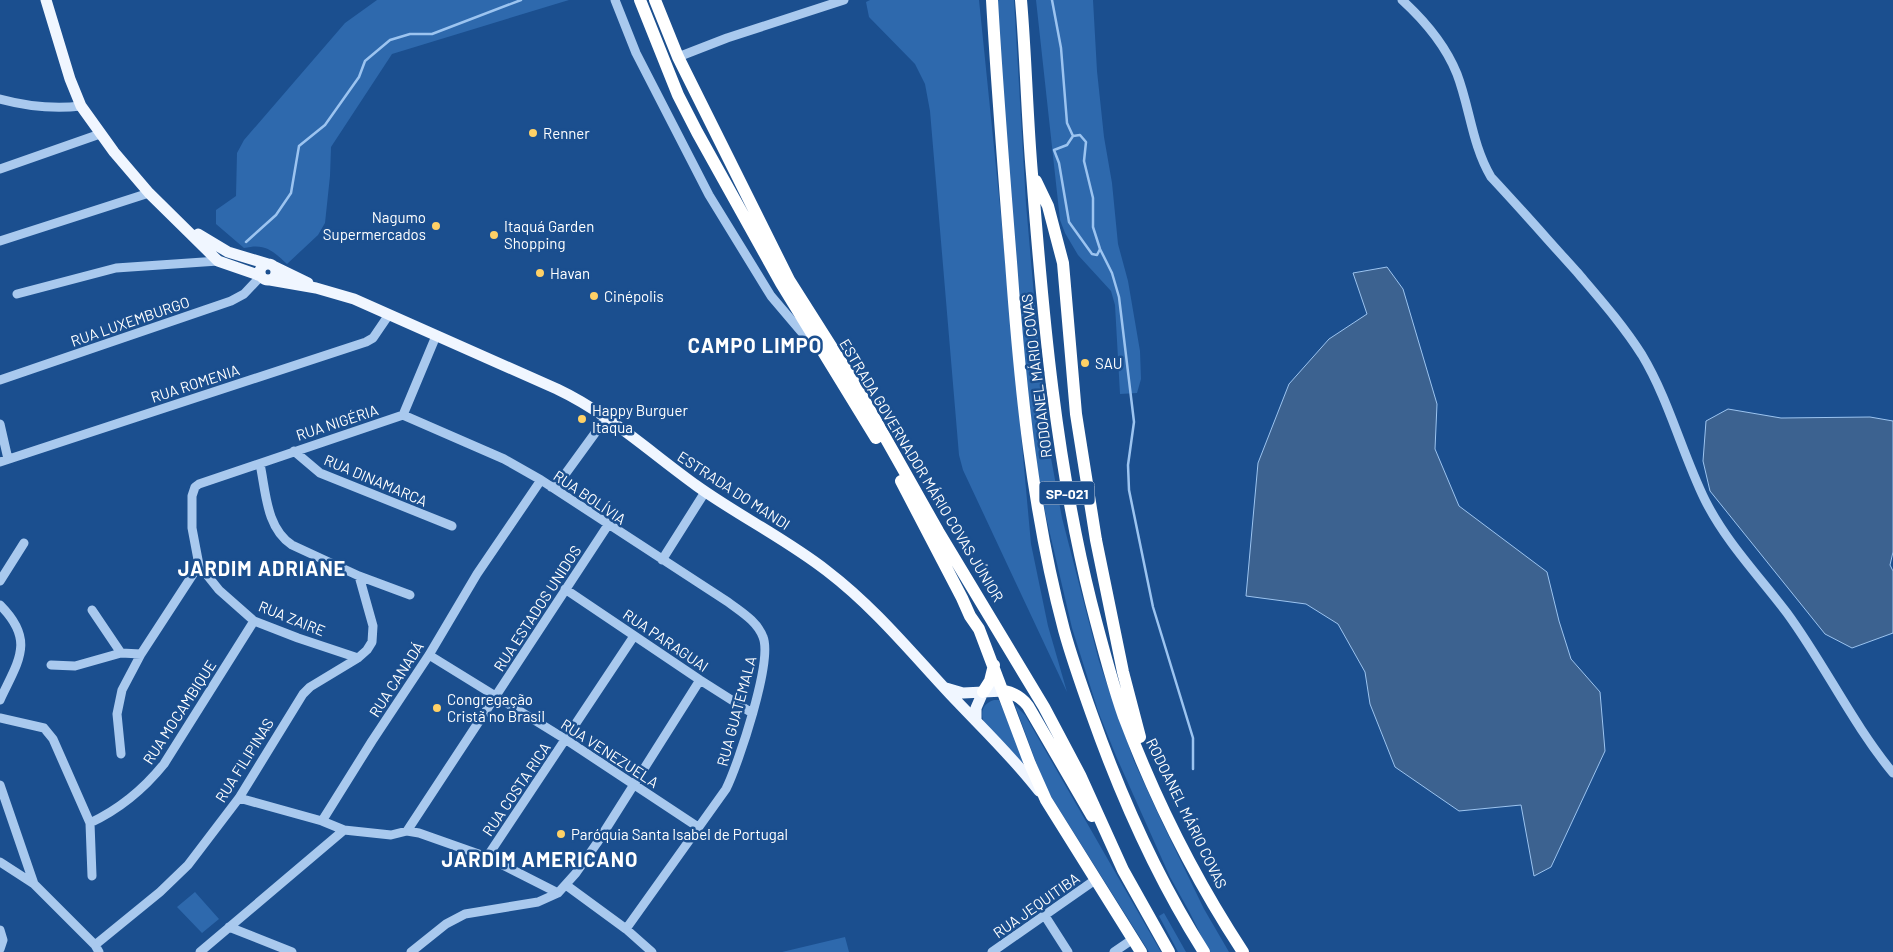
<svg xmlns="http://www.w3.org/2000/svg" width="1893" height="952" viewBox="0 0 1893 952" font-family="Barlow,sans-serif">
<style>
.green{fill:#2e69ad}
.water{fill:#3c6290;stroke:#9cc4f0}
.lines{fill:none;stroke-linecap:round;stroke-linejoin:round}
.stream{stroke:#9cc4f0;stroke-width:2.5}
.minor{stroke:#a9c9ee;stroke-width:9}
.major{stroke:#f0f6ff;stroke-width:11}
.highway{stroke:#fff;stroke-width:12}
.poi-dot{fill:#ffd166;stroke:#1b4f8f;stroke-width:2}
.labels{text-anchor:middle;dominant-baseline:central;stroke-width:5;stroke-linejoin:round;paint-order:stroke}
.shield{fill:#1b4f8f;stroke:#bbcadd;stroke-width:1}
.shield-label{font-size:14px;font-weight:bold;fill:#fff}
.poi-label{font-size:15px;fill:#fff;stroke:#1b4f8f;text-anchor:start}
.street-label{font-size:15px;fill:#fff;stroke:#1b4f8f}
.district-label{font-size:20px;font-weight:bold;letter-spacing:1px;fill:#fff;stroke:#1b4f8f}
</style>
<rect width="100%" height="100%" fill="#1b4f8f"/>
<!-- green -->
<path class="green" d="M 377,0 L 569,0 L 392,54 L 331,147 L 330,176 L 325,223 L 318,235 L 287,264 C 272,250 265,243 244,248 L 216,224 L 216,210 L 236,196 L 237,153 L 244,140 L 345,23 Z
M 870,0 L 979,0 L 1002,226 L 1031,544 L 1048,626 L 1067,692 L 963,470 L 959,455 L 930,111 L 925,84 L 915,64 L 869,17 L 866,2 Z
M 996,0 L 1014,0 L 1026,204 L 1037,330 L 1051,458 L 1062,518 L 1099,661 L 1134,761 L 1160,818 L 1204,909 L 1229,952 L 1209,952 L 1190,913 L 1170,877 L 1116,756 L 1098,711 L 1072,628 L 1047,521 L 1040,487 L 1024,365 Z
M 1036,0 L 1093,0 L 1097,71 L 1104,137 L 1112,183 L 1118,244 L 1128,281 L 1140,351 L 1141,379 L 1137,393 L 1120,394 L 1115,305 L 1111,291 L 1078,255 L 1065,233 L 1060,220 Z
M 994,700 L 999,700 L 1026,766 L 985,725 C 980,714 981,704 994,700 Z
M 1015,705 L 1025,715 L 1161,952 L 1149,952 L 1045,787 Z
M 195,892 L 219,919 L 202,933 L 177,907 Z
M 1164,913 L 1186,952 L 1178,952 L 1159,916 Z
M 845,937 L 849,952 L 782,952 Z"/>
<!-- water -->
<path class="water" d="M 1387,267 L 1403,289 L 1437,404 L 1435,449 L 1459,506 L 1547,572 L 1559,621 L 1571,659 L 1600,692 L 1605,751 L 1551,867 L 1534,876 L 1521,805 L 1459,811 L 1395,767 L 1370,704 L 1365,672 L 1338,624 L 1306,604 L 1246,596 L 1258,463 L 1289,384 L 1329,339 L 1367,314 L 1353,273 Z
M 1728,409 L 1781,418 L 1870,417 L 1893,421 L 1893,552 L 1890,565 L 1893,571 L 1893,633 L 1852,648 L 1825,634 L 1710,491 L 1703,461 L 1706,421 Z"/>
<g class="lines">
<!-- stream -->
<path class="stream" d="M 1052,0 L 1061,48 L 1067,123 L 1073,136 L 1080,135 L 1086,142 L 1084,161 L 1093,198 L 1093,227 L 1100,249 L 1112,273 L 1119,297 L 1134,422 L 1128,465 L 1129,490 L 1153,607 L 1193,738 L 1193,769
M 1073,136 L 1067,145 L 1054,150 L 1059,163 L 1069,222 L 1092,254 L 1097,255 L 1100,249
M 246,242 L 276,215 L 291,193 L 299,146 L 325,125 L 359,77 L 365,61 L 390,40 L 410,34 L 432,34 L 521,0"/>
<!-- minor -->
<path class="minor" d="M 615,0 L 636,53 L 709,195 L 771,296 L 816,349
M 1402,0 C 1425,21 1445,44 1457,74 C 1470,108 1472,145 1491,177 C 1520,208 1548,240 1577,272 C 1600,299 1623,325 1642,355 C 1669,400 1682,453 1705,500 C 1726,542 1759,576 1787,613 C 1825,665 1852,723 1893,773
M 678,57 L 727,38 L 844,0
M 0,99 C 26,106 55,109 81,106
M 0,169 L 100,134
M 0,241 L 149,193
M 17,294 L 116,268 L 218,261
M 0,380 L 231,301 L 244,294 L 261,276
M 403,415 L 504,459 L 541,480 L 728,602 C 741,612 757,621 763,637 C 773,661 738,765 726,789 L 626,929
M 0,424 L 8,459
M 294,451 L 320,473 L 452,526
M 0,462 L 366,342 L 373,338 L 388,316
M 260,464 C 266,492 266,528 292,545 L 359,576 L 410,595
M 551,487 L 558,484 L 606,418
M 662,560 L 705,492
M 0,581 L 24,543
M 565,589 L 700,680 L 752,713
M 0,605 C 36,641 18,661 0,700
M 92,610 L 121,653
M 429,655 L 565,739 L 698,827
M 358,658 L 298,638 L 254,621 L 219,590 L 199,565 L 192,528 L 192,496 L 195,487 L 199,484 L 403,415 L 436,336
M 51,665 L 75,666 L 121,653 L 141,654
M 0,718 L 44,728 L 53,739 L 90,823 L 92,876
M 121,754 L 117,714 L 122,690 L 141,654 L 199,565
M 0,785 L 34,884 L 95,945 L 99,952
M 239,798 L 322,821 L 344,830 L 391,835 L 407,831 L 419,833 L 487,857 L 558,893
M 322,821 L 372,741 L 429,655 L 477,574 L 541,480
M 90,823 C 120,809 143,790 164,764 L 254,621
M 407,831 L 608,525
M 487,857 L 634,636
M 0,862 L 34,884
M 566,885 L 626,929 L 652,952
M 1045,916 L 1068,952
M 229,927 L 292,952
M 0,930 L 3,940 L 0,949
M 95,945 L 160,892 L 188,865 L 239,798 L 303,694 L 310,687 L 358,658 L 367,650 L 372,642 L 373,626 L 359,576
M 200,952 L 344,830
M 411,952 L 446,924 L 465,914 L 538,902 L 558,893 L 576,873 L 597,843 L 700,680
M 992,952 L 1095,880
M 1114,952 L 1133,939"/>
<!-- major -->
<path class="major" d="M 46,0 L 70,79 L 81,106 L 114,152 L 149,193 L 218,261 L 261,276
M 198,234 L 228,252 L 268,264
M260 272a8 8 0 1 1 16 0a8 8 0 1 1-16 0Z
M 273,266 L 308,283
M 270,280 L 316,288 L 354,299 L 557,389 C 608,413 651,453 697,486 C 739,516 786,539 827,571 C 874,607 909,650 950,694 C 980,726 1012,756 1039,791
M 946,688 L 963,693 L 1004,691
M 976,721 L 976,708 L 983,692"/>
<!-- highway -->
<path class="highway" d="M 640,0 L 678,95 L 697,132 L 781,283 L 876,438
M 655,0 L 678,57 L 789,280 L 855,384 L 938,531 L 1044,707 L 1080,775 L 1123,870 L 1169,952
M 992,0 C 997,87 1004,175 1011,262 C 1020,386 1032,510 1064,630 C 1072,659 1082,687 1092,715 C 1121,797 1157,878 1204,952
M 1021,0 C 1026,58 1027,116 1032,174 C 1043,318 1056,462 1091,602 C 1101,641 1111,680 1124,717 C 1155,799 1195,879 1243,952
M 1036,181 L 1048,206 L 1063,263 L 1076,414 L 1096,540 L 1123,672 L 1140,737
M 901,481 L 962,598 L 970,616 L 979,629 L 1030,764 L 1046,800 L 1141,952
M 1004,691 C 1014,693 1022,698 1028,706 L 1092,816
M 983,692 L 990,681 L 994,665"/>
</g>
<!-- markers -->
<g class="poi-dot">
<circle cx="533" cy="133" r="5"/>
<circle cx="436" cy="226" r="5"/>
<circle cx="494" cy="235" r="5"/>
<circle cx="540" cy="273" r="5"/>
<circle cx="594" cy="296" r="5"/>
<circle cx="1085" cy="363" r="5"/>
<circle cx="582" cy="419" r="5"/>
<circle cx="437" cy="708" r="5"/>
<circle cx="561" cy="834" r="5"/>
</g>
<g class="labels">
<!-- shield labels -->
<rect class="shield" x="1039.5" y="481.5" width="55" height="23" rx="4"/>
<g class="shield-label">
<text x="1067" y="493">SP-021</text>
</g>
<!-- poi labels -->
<g class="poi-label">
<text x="543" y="133">Renner</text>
<text x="426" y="217" text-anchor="end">Nagumo<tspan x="426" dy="17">Supermercados</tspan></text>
<text x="504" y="226">Itaquá Garden<tspan x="504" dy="17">Shopping</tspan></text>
<text x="550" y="273">Havan</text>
<text x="604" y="296">Cinépolis</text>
<text x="1095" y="363">SAU</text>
<text x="592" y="410">Happy Burguer<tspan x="592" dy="17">Itaqua</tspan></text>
<text x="447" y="699">Congregação<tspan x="447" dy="17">Cristã no Brasil</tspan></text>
<text x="571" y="834">Paróquia Santa Isabel de Portugal</text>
</g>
<!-- street labels -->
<g class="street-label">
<text transform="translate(130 321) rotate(-19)">RUA LUXEMBURGO</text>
<text transform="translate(1036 376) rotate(-97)">RODOANEL MÁRIO COVAS</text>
<text transform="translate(195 383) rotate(-18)">RUA ROMENIA</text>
<text transform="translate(337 422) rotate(-18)">RUA NIGÉRIA</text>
<text transform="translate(922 470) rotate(59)">ESTRADA GOVERNADOR MÁRIO COVAS JÚNIOR</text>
<text transform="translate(376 480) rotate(23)">RUA DINAMARCA</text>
<text transform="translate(734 490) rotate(33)">ESTRADA DO MANDI</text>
<text transform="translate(590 497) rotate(34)">RUA BOLÍVIA</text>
<text transform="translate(537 608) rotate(-57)">RUA ESTADOS UNIDOS</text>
<text transform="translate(292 618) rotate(22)">RUA ZAIRE</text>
<text transform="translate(666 640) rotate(34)">RUA PARAGUAI</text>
<text transform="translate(396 679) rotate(-57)">RUA CANADÁ</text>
<text transform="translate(736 711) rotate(-75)">RUA GUATEMALA</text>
<text transform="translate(179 712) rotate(-57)">RUA MOCAMBIQUE</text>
<text transform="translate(610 753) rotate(33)">RUA VENEZUELA</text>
<text transform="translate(244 760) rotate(-58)">RUA FILIPINAS</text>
<text transform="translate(516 789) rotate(-56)">RUA COSTA RICA</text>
<text transform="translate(1187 813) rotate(64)">RODOANEL MÁRIO COVAS</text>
<text transform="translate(1036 905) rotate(-35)">RUA JEQUITIBA</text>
</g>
<!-- district labels -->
<g class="district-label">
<text x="755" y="345">CAMPO LIMPO</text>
<text x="262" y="568">JARDIM ADRIANE</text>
<text x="540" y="859">JARDIM AMERICANO</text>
</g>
</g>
</svg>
